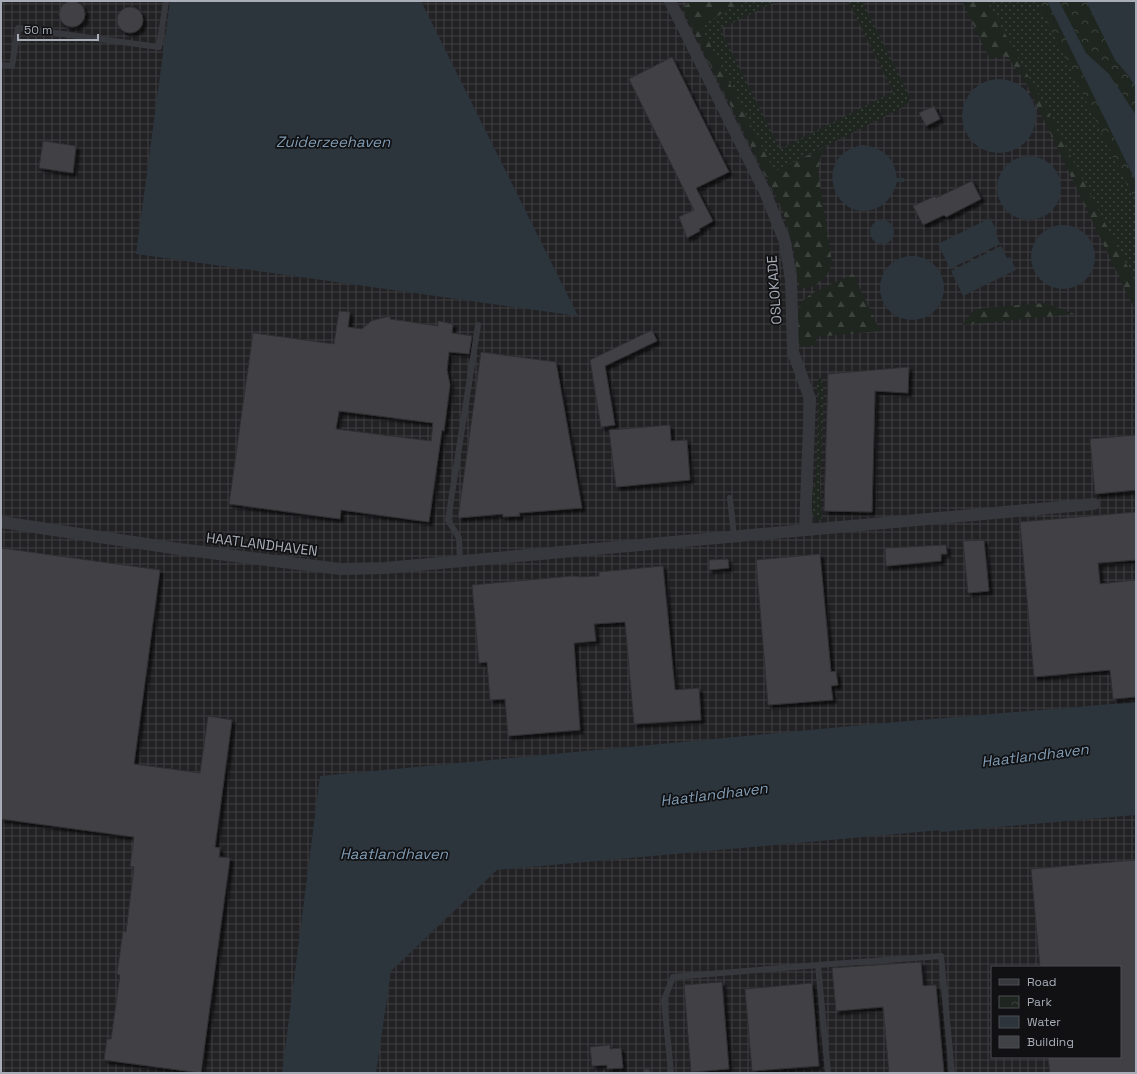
<svg xmlns="http://www.w3.org/2000/svg" width="1137" height="1074" viewBox="0 0 1137 1074" font-family="'Space Grotesk',sans-serif">
<style>
.industrial{fill:url(#industrial-grid);fill-rule:evenodd}
.grass{fill:url(#grass-dots)}
.forest{fill:url(#forest-firs)}
.park{fill:url(#park-crowns)}
.water{fill:#2c353c}
.building{fill:#404145;stroke:#303034;fill-rule:evenodd;filter:url(#shadow)}
.lines{fill:none;stroke-linecap:round;stroke-linejoin:round}
.lane{stroke:#37383d;stroke-width:6}
.street{stroke:#37383d;stroke-width:12}
.labels{text-anchor:middle;dominant-baseline:central;stroke-width:3.5;stroke-linejoin:round;paint-order:stroke}
.street-label{font-size:14px;fill:#a8adb8;stroke:#111113}
.water-label{font-size:15px;font-style:italic;fill:#7f9bb3;stroke:#111113}
</style>
<defs>
<pattern id="industrial-grid" width="8" height="8" patternUnits="userSpaceOnUse"><rect width="8" height="8" fill="#222225"/><path d="M0 4h8M4 0v8" fill="none" stroke="#3f3f43"/></pattern>
<pattern id="grass-dots" width="8" height="8" patternUnits="userSpaceOnUse"><rect width="8" height="8" fill="#1e261f"/><path d="M2 2h.1M6 6h.1" fill="none" stroke="#3c433d" stroke-width="1.8" stroke-linecap="round"/></pattern>
<pattern id="forest-firs" width="22" height="20" patternUnits="userSpaceOnUse"><rect width="22" height="20" fill="#1e261f"/><path d="M5 1l3.5 6h-7zM16 11l3.5 6h-7z" fill="#3c433d"/></pattern>
<pattern id="park-crowns" width="20" height="18" patternUnits="userSpaceOnUse"><rect width="20" height="18" fill="#1e261f"/><path d="M2 6a3 3 0 1 1 6 0M12 15a3 3 0 1 1 6 0" fill="none" stroke="#3c433d"/></pattern>
<filter id="shadow"><feDropShadow dx="3.5" dy="3.5" stdDeviation="1" flood-color="#0009"/></filter>
</defs>
<rect width="100%" height="100%" fill="#161618"/>
<!-- industrial -->
<path class="industrial" d="M 1,1 L 1021,1 L 1136,223 L 1136,1073 L 1,1073 ZM 992,967 L 1120,967 L 1120,1057 L 992,1057 Z"/>
<!-- grass -->
<path class="grass" d="M 743,1 L 777,1 L 720,29 L 780,149 L 893,92 L 848,1 L 862,1 L 910,97 L 907,105 L 776,171 L 773,169 L 701,26 Z
M 987,1 L 1047,1 L 1136,182 L 1136,283 L 1043,103 Z
M 821,377 L 824,391 L 820,482 L 822,521 L 814,517 C 809,506 811,491 816,481 L 819,400 L 816,383 Z"/>
<!-- forest -->
<path class="forest" d="M 693,1 L 743,1 L 701,26 L 773,169 L 776,171 L 827,146 L 820,158 L 818,171 L 832,262 C 829,276 817,289 802,288 L 798,284 L 794,251 L 783,211 L 682,8 Z
M 962,1 L 987,1 L 1043,103 L 1136,283 L 1136,306 L 1133,306 L 1027,85 L 1008,57 L 1001,56 L 990,59 Z
M 853,274 L 880,331 L 816,337 L 817,345 L 803,347 L 797,345 C 797,333 794,312 802,302 C 810,291 840,281 853,274 Z
M 1045,303 L 1075,314 L 962,325 L 972,312 L 982,308 Z"/>
<!-- park -->
<path class="park" d="M 1037,1 L 1136,1 L 1136,200 L 1129,189 Z"/>
<!-- water -->
<path class="water" d="M 170,1 L 421,1 L 578,316 L 136,254 Z
M 1047,1 L 1059,1 L 1086,53 L 1109,74 L 1136,115 L 1136,182 Z
M 1086,1 L 1136,1 L 1136,88 L 1128,75 L 1115,60 Z
M962 116a37 37 0 1 1 74 0a37 37 0 1 1-74 0Z
M 863,145 C 882,147 895,158 897,178 L 904,178 L 904,182 L 897,182 C 894,193 888,203 877,208 C 833,226 810,154 863,145 Z
M997 188a32 32 0 1 1 64 0a32 32 0 1 1-64 0Z
M 990,218 L 997,231 L 995,232 L 1000,244 L 950,269 L 938,244 Z
M870 232a12 12 0 1 1 24 0a12 12 0 1 1-24 0Z
M1031 257a32 32 0 1 1 64 0a32 32 0 1 1-64 0Z
M 1001,246 L 1007,258 L 1010,257 L 1016,270 L 963,296 L 951,271 Z
M880 288a32 32 0 1 1 64 0a32 32 0 1 1-64 0Z
M 1136,702 L 1136,815 L 941,832 L 941,830 L 497,870 L 391,971 L 376,1073 L 282,1073 L 320,776 L 873,724 Z"/>
<!-- building -->
<path class="building" d="M59 14a13 13 0 1 1 26 0a13 13 0 1 1-26 0Z
M117 20a13 13 0 1 1 26 0a13 13 0 1 1-26 0Z
M 672,57 L 729,172 L 696,188 L 713,221 L 699,229 L 700,231 L 687,238 L 679,217 L 694,210 L 629,79 Z
M 934,106 L 940,119 L 926,126 L 919,113 Z
M 43,141 L 76,146 L 73,173 L 39,168 Z
M 972,181 L 981,199 L 946,217 L 944,215 L 923,225 L 913,206 L 935,196 L 936,198 Z
M 339,311 L 350,312 L 348,327 L 362,329 L 371,321 L 390,316 L 390,319 L 438,326 L 438,321 L 453,324 L 452,333 L 472,336 L 469,354 L 449,352 L 447,370 L 450,385 L 444,431 L 442,430 L 429,522 L 341,510 L 340,519 L 229,504 L 253,333 L 334,344 ZM 339,411 L 433,423 L 431,441 L 336,429 Z
M 652,330 L 657,341 L 605,366 L 615,425 L 601,427 L 590,360 Z
M 481,352 L 556,362 L 582,508 L 519,513 L 520,516 L 503,517 L 503,514 L 458,518 Z
M 909,367 L 908,393 L 875,391 L 872,512 L 824,511 L 828,374 Z
M 670,425 L 671,441 L 687,440 L 690,480 L 616,487 L 609,430 Z
M 1136,435 L 1136,490 L 1095,494 L 1090,439 Z
M 1136,512 L 1136,560 L 1098,563 L 1100,584 L 1136,580 L 1136,697 L 1113,699 L 1110,670 L 1034,677 L 1020,522 Z
M 984,540 L 989,591 L 968,593 L 963,541 Z
M 946,545 L 947,554 L 941,554 L 941,561 L 886,566 L 885,548 Z
M 1,548 L 160,570 L 134,764 L 200,773 L 208,716 L 232,720 L 215,847 L 220,848 L 219,857 L 230,858 L 201,1073 L 104,1060 L 107,1039 L 111,1039 L 120,975 L 117,974 L 123,931 L 126,932 L 134,867 L 130,866 L 134,837 L 1,819 Z
M 820,554 L 831,672 L 836,671 L 838,685 L 831,686 L 833,700 L 768,705 L 756,560 Z
M 728,559 L 729,568 L 709,570 L 709,560 Z
M 663,566 L 675,690 L 699,688 L 701,720 L 634,724 L 625,622 L 594,624 L 596,641 L 574,643 L 580,730 L 508,736 L 505,699 L 490,700 L 487,662 L 479,663 L 472,585 L 573,576 L 580,577 L 599,576 L 599,572 Z
M 1136,860 L 1136,1073 L 1050,1073 L 1048,1057 L 1120,1057 L 1120,967 L 1040,967 L 1031,869 Z
M 921,962 L 923,986 L 936,985 L 944,1073 L 889,1073 L 883,1007 L 836,1011 L 832,968 Z
M 722,982 L 729,1069 L 691,1072 L 684,985 Z
M 812,983 L 819,1066 L 752,1071 L 745,989 Z
M 610,1045 L 610,1049 L 621,1048 L 623,1068 L 607,1069 L 607,1065 L 592,1066 L 590,1047 Z"/>
<g class="lines">
<!-- lane -->
<path class="lane" d="M 1,65 L 12,66 L 18,28 L 159,47 L 166,1
M 730,498 L 734,536
M 460,561 L 459,538 L 448,520 L 478,325
M 647,1072 L 647,1073
M 671,1073 L 664,1000 L 673,977 L 818,965
M 828,1073 L 818,965 L 941,956 L 952,1073"/>
<!-- street -->
<path class="street" d="M 670,1 L 765,192 L 785,242 L 791,280 L 793,352 L 810,399 L 805,529
M 1,522 L 179,549 L 299,564 L 341,569 L 385,568 L 1094,504"/>
</g>
<g class="labels">
<!-- street labels -->
<g class="street-label">
<text transform="translate(774 290) rotate(-94)">OSLOKADE</text>
<text transform="translate(262 544) rotate(7)">HAATLANDHAVEN</text>
</g>
<!-- water labels -->
<g class="water-label">
<text x="333" y="141">Zuiderzeehaven</text>
<text transform="translate(1035 755) rotate(-7)">Haatlandhaven</text>
<text transform="translate(714 794) rotate(-7)">Haatlandhaven</text>
<text x="394" y="853">Haatlandhaven</text>
</g>
</g>
<!-- border -->
<rect width="1137" height="1074" fill="none" stroke="#a8adb8" stroke-width="4"/>
<!-- legend -->
<rect x="991" y="966" width="130" height="92" fill="#111113" stroke="#4d4f55"/>
<rect x="999" y="979" width="20" height="6" fill="#37383d" stroke="#4d4f55"/>
<text x="1027" y="986" font-size="12" fill="#a8adb8">Road</text>
<rect x="999" y="996" width="20" height="12" fill="url(#park-crowns)" stroke="#4d4f55"/>
<text x="1027" y="1006" font-size="12" fill="#a8adb8">Park</text>
<rect x="999" y="1016" width="20" height="12" fill="#2c353c" stroke="#4d4f55"/>
<text x="1027" y="1026" font-size="12" fill="#a8adb8">Water</text>
<rect x="999" y="1036" width="20" height="12" fill="#404145" stroke="#4d4f55"/>
<text x="1027" y="1046" font-size="12" fill="#a8adb8">Building</text>
<!-- scale -->
<path d="M18 34v6h80v-6" fill="none" stroke="#a8adb8" stroke-width="2"/>
<text x="24" y="34" font-size="12" fill="#a8adb8" stroke="#111113" stroke-width="3" paint-order="stroke">50 m</text>
</svg>
